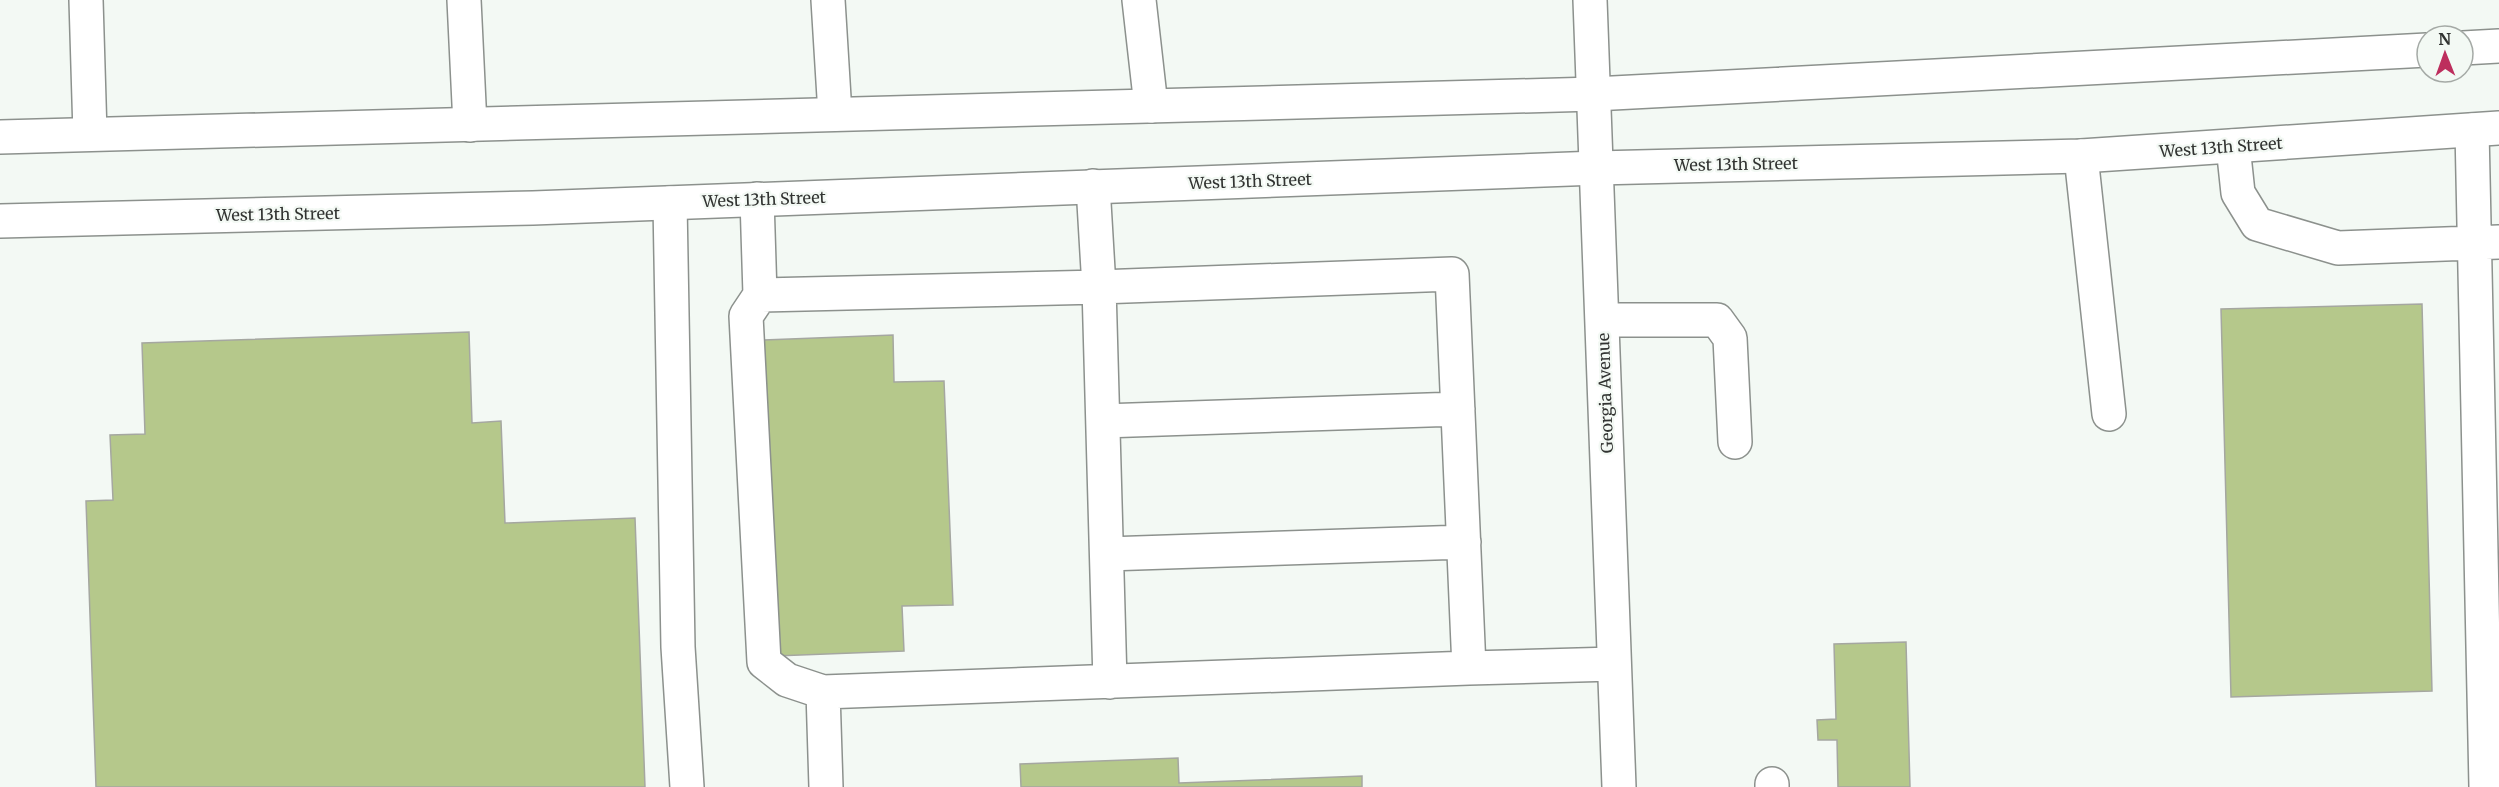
<svg xmlns="http://www.w3.org/2000/svg" width="2499" height="787" viewBox="0 0 2499 787" font-family="Merriweather,serif">
<style>
.building{fill:#b5c88b;stroke:#a5a7a1;stroke-width:1.5}
.lines{fill:none;stroke-linecap:round;stroke-linejoin:round}
.minor-casing{stroke:#8c918d;stroke-width:36}
.major-casing{stroke:#8c918d;stroke-width:36}
.minor{stroke:#fff;stroke-width:33}
.major{stroke:#fff;stroke-width:33}
.labels{text-anchor:middle;dominant-baseline:central;stroke-width:4.5;stroke-linejoin:round;paint-order:stroke}
.street-label{font-size:16px;fill:#313331;stroke:#f3f9f4}
</style>
<rect width="100%" height="100%" fill="#f3f9f4"/>
<!-- building -->
<path class="building" d="M 2422,304 L 2432,691 L 2231,697 L 2221,309 Z
M 469,332 L 472,423 L 501,421 L 505,523 L 635,518 L 645,787 L 96,787 L 86,501 L 113,500 L 110,435 L 145,434 L 142,343 Z
M 893,335 L 894,382 L 944,381 L 953,605 L 902,606 L 904,651 L 775,656 L 764,340 Z
M 1906,642 L 1910,787 L 1838,787 L 1837,740 L 1818,740 L 1817,720 L 1836,719 L 1834,644 Z
M 1178,758 L 1179,783 L 1362,776 L 1362,787 L 1021,787 L 1020,764 Z"/>
<g class="lines">
<defs>
<path id="minor" d="M 86,0 L 90,134
M 464,0 L 470,125
M 828,0 L 835,114
M 1139,0 L 1151,106
M 1590,0 L 1619,787
M 2472,130 L 2486,787
M 2233,146 L 2238,193 L 2257,224 L 2338,248 L 2499,242
M 2081,156 L 2109,414
M 1093,186 L 1099,287 L 1452,274 L 1469,668 L 1614,664
M 757,199 L 760,295
M 670,203 L 678,647 L 687,787
M 1602,320 L 1717,320 L 1730,338 L 1735,442
M 1103,421 L 1458,409
M 1107,554 L 1464,542
M 1110,682 L 1099,287 L 760,295 L 746,316 L 764,662 L 787,680 L 823,692 L 1469,668
M 823,692 L 826,787
M 1772,784 L 1772,787"/>
<path id="major" d="M 2463,48 L 2499,46
M 0,137 L 1594,94 L 2427,50
M 0,221 L 533,208 L 1597,168 L 2081,156 L 2499,128"/>
</defs>
<!-- minor casing -->
<use href="#minor" class="minor-casing"/>
<!-- major casing -->
<use href="#major" class="major-casing"/>
<!-- minor -->
<use href="#minor" class="minor"/>
<!-- major -->
<use href="#major" class="major"/>
</g>
<g class="labels">
<!-- street labels -->
<g class="street-label">
<text transform="translate(2221 147) rotate(-4)">West 13th Street</text>
<text transform="translate(1736 164) rotate(-1)">West 13th Street</text>
<text transform="translate(1250 181) rotate(-2)">West 13th Street</text>
<text transform="translate(764 199) rotate(-2)">West 13th Street</text>
<text transform="translate(278 214) rotate(-1)">West 13th Street</text>
<text transform="translate(1605 393) rotate(-92)">Georgia Avenue</text>
</g>
</g>
<!-- north arrow -->
<g transform="translate(2445 54) rotate(359)"><circle r="28" fill="#f3f9f4" stroke="#a5aaa6" stroke-width="1.5"/>
<path d="M0-4.5L10 22L0 15L-10 22Z" fill="#bd2e5d"/>
<text y="-9" font-size="16" font-weight="bold" text-anchor="middle" fill="#313331">N</text>
</g>
</svg>
